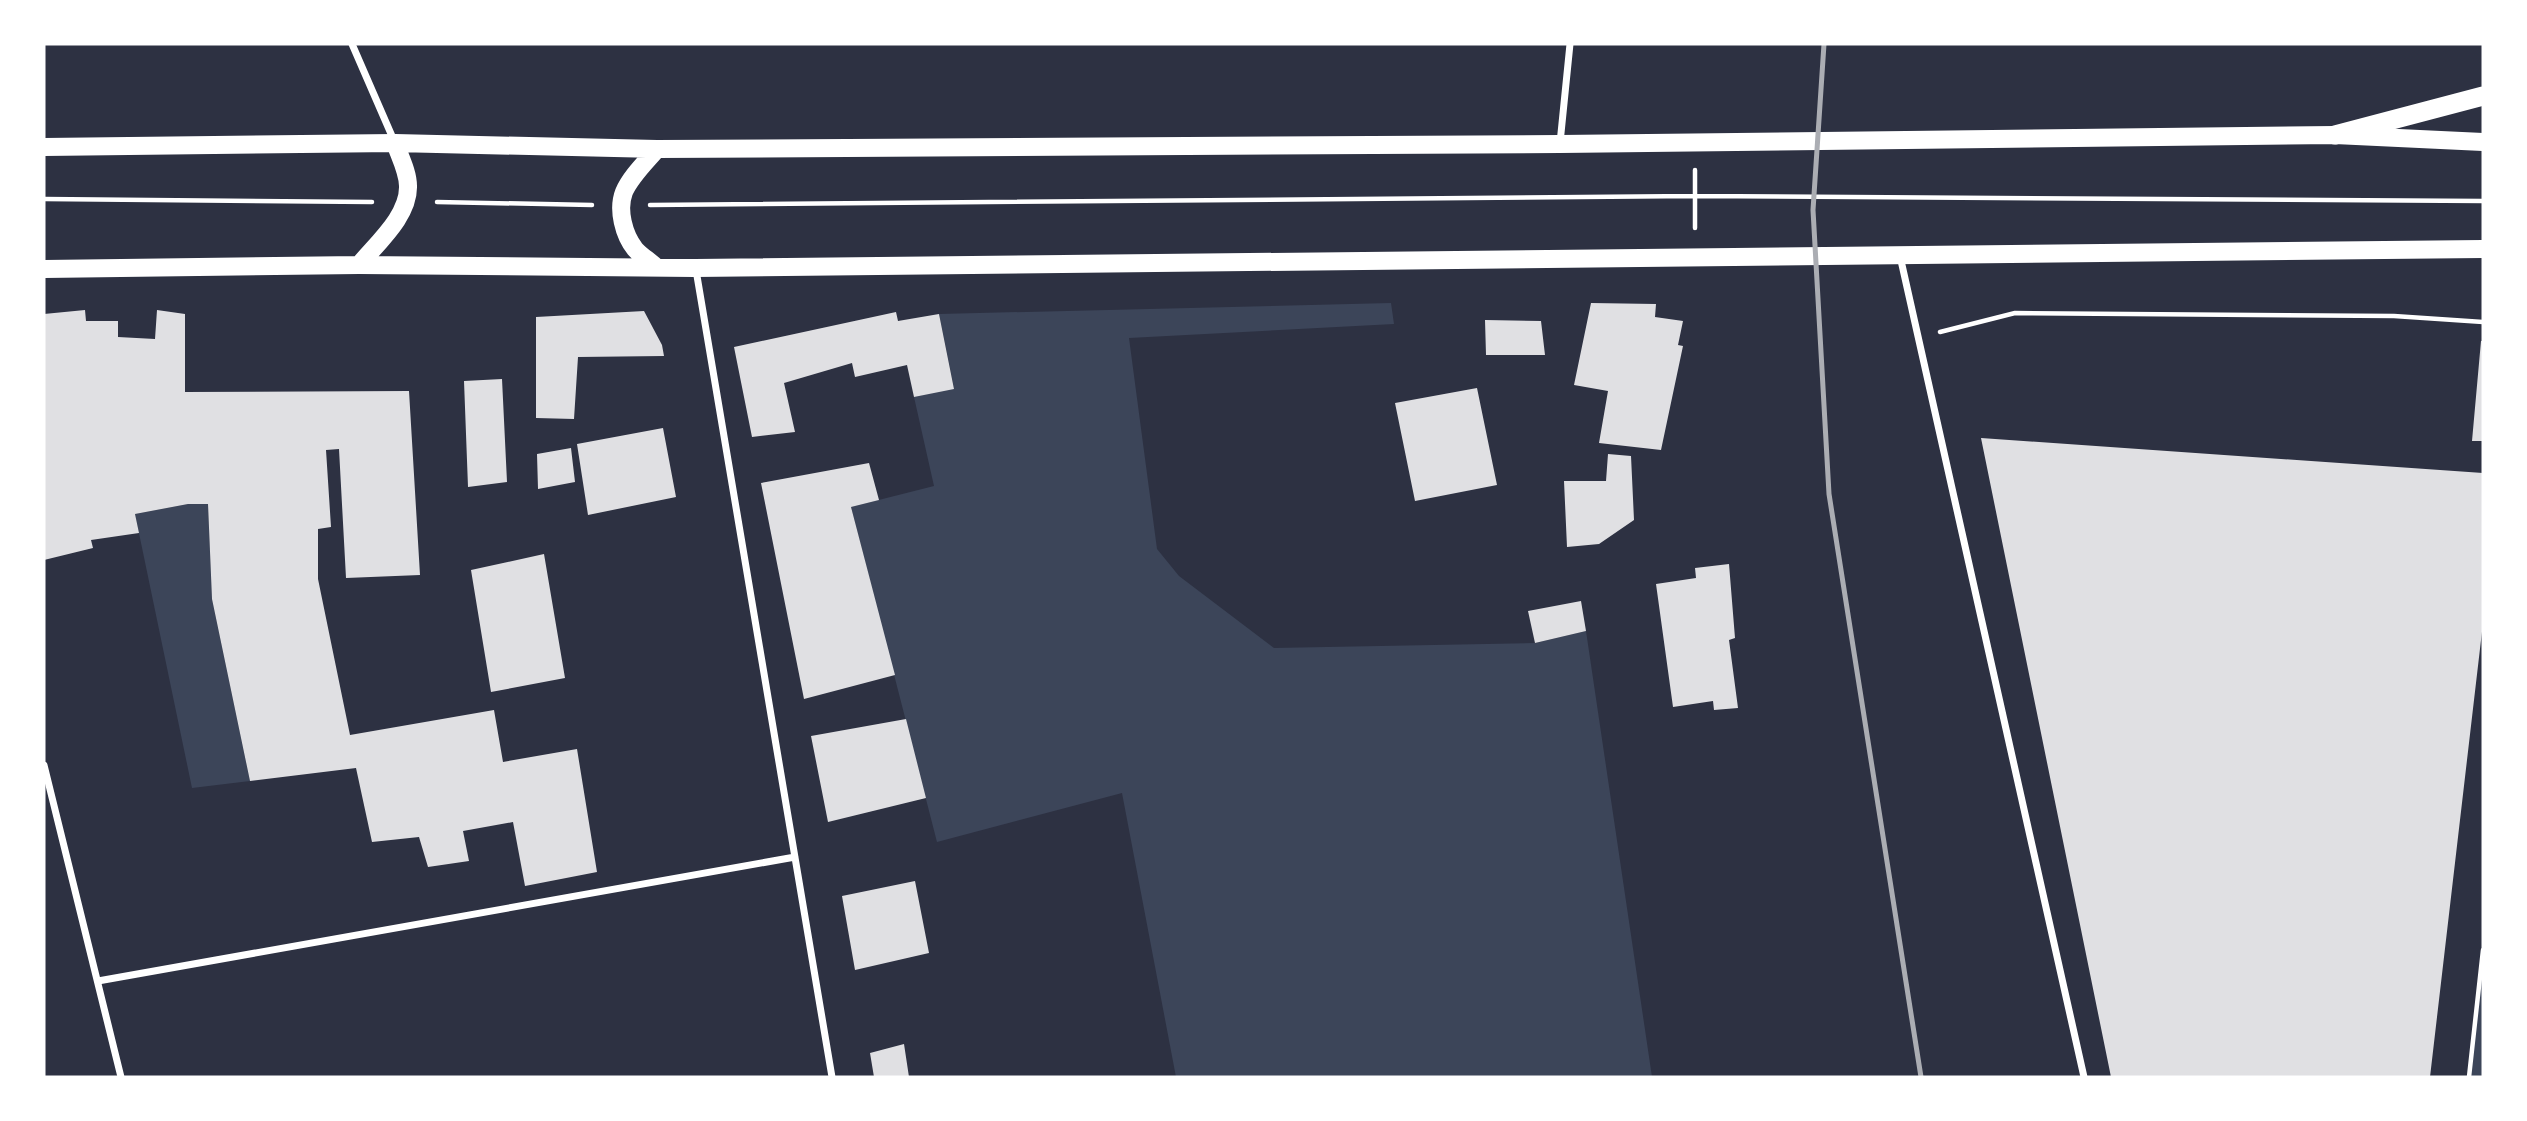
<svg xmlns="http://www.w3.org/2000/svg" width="2527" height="1121" viewBox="0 0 2527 1121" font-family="Inter,sans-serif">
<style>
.green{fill:#3c4559}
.building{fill:#e0e0e3}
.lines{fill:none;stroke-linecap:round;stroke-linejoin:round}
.path{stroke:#fff;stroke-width:4.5}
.minor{stroke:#fff;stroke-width:7}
.primary{stroke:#fff;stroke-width:18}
.trunk{stroke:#fff;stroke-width:19}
.rail{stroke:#abadb3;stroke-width:5}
</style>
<rect width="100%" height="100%" fill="#2d3142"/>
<!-- green -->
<path class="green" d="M 1391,303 L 1394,324 L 1129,338 L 1157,549 L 1179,576 L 1274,648 L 1535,643 L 1586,631 L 1652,1077 L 1176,1077 L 1122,793 L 937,842 L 851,507 L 934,486 L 914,397 L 954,388 L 939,314 Z
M 188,504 L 208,504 L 212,599 L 250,781 L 192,788 L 135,514 Z
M 2483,950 L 2483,1077 L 2469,1077 Z"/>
<!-- building -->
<path class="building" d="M 1591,303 L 1656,304 L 1655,317 L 1683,321 L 1678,345 L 1683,346 L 1661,450 L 1599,443 L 1608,391 L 1574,385 Z
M 85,310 L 86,321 L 118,321 L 118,337 L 155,339 L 157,310 L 185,314 L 185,392 L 409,391 L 420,575 L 346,578 L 339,449 L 326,450 L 331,527 L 318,529 L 318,579 L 350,735 L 494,710 L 503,762 L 577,749 L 597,872 L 525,886 L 513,822 L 463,831 L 469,861 L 428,867 L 419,837 L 372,842 L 356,768 L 250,781 L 212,599 L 208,504 L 188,504 L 135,514 L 139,533 L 91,540 L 93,548 L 44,560 L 44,314 Z
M 644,311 L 662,345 L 664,356 L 578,357 L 574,419 L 536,418 L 536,317 Z
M 896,312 L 898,321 L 939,314 L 954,389 L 914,397 L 907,365 L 855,377 L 852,363 L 784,383 L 795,432 L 752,437 L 734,347 Z
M 1485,320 L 1541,321 L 1545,355 L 1486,355 Z
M 2481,341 L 2483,341 L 2483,441 L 2472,441 Z
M 502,379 L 507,482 L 468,487 L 464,381 Z
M 1477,388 L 1497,485 L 1415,501 L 1395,403 Z
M 663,428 L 676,497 L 588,515 L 577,444 Z
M 1981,438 L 2483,473 L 2483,623 L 2430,1077 L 2111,1077 Z
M 571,448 L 575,482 L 538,489 L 537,454 Z
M 1608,454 L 1631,456 L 1634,520 L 1599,544 L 1567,547 L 1564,481 L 1606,481 Z
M 869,463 L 879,500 L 851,507 L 895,675 L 804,699 L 761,483 Z
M 544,554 L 565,678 L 491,692 L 471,570 Z
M 1729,564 L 1735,638 L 1729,640 L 1738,708 L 1714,710 L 1713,701 L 1673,707 L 1656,584 L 1696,578 L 1695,568 Z
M 1581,601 L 1586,631 L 1535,643 L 1528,611 Z
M 906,719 L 926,798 L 828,822 L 811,736 Z
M 915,881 L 929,953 L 855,970 L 842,896 Z
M 904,1044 L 909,1077 L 874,1077 L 870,1053 Z"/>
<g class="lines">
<!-- path -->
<path class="path" d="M 1695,170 L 1695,228
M 44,199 L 372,202
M 437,202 L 592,205
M 650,205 L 1695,196 L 2483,201
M 1940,332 L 2015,313 L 2394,316 L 2483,322
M 2469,1077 L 2483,950"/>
<!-- minor -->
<path class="minor" d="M 352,44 L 395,143
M 1560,143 L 1570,44
M 1900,256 L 2084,1077
M 696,270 L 832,1077
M 44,765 L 121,1077
M 98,981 L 795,857"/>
<!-- primary -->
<path class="primary" d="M 44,147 L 395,143 L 657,149 L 1560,144 L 2335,135 L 2483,142
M 359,265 C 377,243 409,216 408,186 C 408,172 400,157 395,143
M 656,267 C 650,261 641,256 635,249 C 624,235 617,210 624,192 C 631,176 646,162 657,149
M 44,269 L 359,265 L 695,268 L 2483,249"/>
<!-- trunk -->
<path class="trunk" d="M 2335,135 L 2483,96"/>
<!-- rail -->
<path class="rail" d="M 1824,44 L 1813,210 L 1829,494 L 1921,1077"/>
</g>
<!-- border -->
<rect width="2527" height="1121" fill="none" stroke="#ffffff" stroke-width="91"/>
</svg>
